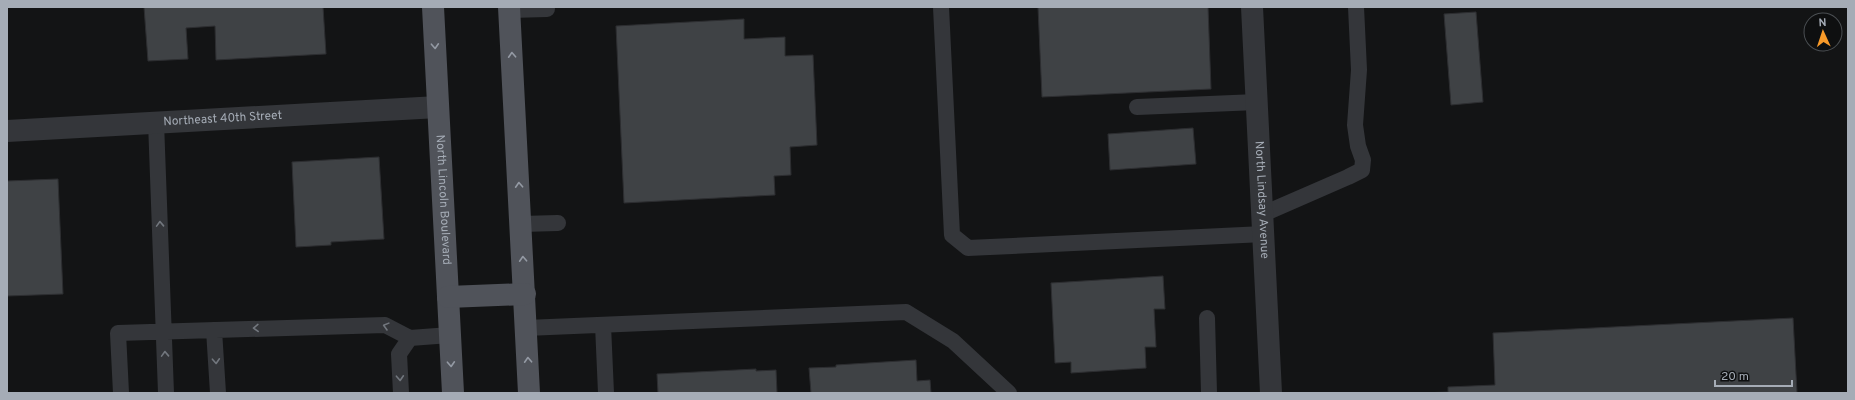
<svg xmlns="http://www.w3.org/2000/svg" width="1855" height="400" viewBox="0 0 1855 400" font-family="Overpass,sans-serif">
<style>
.building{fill:#3f4245;stroke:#2d2e31}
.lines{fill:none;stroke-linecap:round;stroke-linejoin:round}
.service{stroke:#34363a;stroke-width:16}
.minor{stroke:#34363a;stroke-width:22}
.primary{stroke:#50535a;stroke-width:22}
.oneway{stroke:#949aa4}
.oneway2{stroke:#72777e}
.labels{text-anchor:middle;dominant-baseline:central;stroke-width:3;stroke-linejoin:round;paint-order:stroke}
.street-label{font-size:12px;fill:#a5acb6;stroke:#0e0f10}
</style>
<rect width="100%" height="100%" fill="#131415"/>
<!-- building -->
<path class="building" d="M 144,7 L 323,7 L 326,54 L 216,60 L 215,26 L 186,28 L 188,59 L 148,61 Z
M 1038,7 L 1208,7 L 1211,89 L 1042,97 Z
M 1476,12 L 1483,102 L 1451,105 L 1444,14 Z
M 744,19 L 744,39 L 785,37 L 785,56 L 813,55 L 817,145 L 790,147 L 791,175 L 774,176 L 775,195 L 624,203 L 616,26 Z
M 1193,128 L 1196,164 L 1110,170 L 1108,134 Z
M 379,157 L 384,239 L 331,242 L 331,245 L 296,247 L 292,162 Z
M 58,179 L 63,294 L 7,296 L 7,181 Z
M 1163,276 L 1165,309 L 1154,309 L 1156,347 L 1145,347 L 1146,368 L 1071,373 L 1071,362 L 1055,363 L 1051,283 Z
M 1793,318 L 1797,393 L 1420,393 L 1448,392 L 1448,387 L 1495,385 L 1493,333 Z
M 916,360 L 917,381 L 930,380 L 931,393 L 811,393 L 809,368 L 836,367 L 836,365 Z
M 756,369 L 756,371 L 776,370 L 777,393 L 658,393 L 657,374 Z"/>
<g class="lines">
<!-- service -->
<path class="service" d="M 941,7 L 952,235 L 968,248 L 1264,234
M 510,10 L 547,9
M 1137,107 L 1257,102
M 156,122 L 166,393
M 1263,214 L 1348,177 L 1362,170 L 1363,160 L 1358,146 L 1355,125 L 1359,70 L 1356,7
M 521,224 L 558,223
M 1207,318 L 1209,393
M 603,325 L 606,393
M 526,328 L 906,312 L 953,341 L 1009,393
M 214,330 L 218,393
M 121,393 L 118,333 L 385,325 L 410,338 L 450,335
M 401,393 L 399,354 L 410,338"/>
<!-- minor -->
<g class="minor">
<path id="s1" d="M 1252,7 L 1271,393"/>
<path id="s2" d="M 7,131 L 438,107"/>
</g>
<!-- primary -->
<g class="primary">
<path id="s3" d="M 433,7 L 453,393"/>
<path d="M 509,7 L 529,393"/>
<path d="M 448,297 L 525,294"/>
</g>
</g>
<!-- one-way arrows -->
<defs><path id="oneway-chevron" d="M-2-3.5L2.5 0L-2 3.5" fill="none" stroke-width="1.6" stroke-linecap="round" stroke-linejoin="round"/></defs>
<g class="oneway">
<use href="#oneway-chevron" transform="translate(435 46) rotate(87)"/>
<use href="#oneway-chevron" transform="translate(512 55) rotate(-93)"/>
<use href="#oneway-chevron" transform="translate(519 185) rotate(-93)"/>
<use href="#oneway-chevron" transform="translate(523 259) rotate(-93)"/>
<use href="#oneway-chevron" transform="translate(528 360) rotate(-93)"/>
<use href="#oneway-chevron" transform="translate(451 364) rotate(87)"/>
</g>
<g class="oneway2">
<use href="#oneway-chevron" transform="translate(160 224) rotate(-92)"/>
<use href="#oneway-chevron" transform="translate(386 326) rotate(-165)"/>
<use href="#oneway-chevron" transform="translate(256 328) rotate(178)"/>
<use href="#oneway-chevron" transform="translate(165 354) rotate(-92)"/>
<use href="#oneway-chevron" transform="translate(216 361) rotate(87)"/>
<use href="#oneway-chevron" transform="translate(400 378) rotate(87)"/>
</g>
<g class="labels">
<!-- street labels -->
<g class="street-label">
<text stroke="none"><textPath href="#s2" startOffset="216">Northeast 40th Street</textPath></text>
<text stroke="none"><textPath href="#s3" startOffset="193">North Lincoln Boulevard</textPath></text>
<text stroke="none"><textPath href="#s1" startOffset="193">North Lindsay Avenue</textPath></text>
</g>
</g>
<!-- border -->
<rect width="1855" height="400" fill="none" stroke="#a5acb6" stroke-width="16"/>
<!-- north arrow -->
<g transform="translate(1823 32) rotate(357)"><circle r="19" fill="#0e0f10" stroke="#4a4e52"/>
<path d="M0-3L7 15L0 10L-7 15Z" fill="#f89a29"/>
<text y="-6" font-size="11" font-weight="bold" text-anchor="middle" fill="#a5acb6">N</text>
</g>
<!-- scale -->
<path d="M1715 380v6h77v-6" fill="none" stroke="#a5acb6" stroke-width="2"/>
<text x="1721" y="380" font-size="12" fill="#a5acb6" stroke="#0e0f10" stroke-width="3" paint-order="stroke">20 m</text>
</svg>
